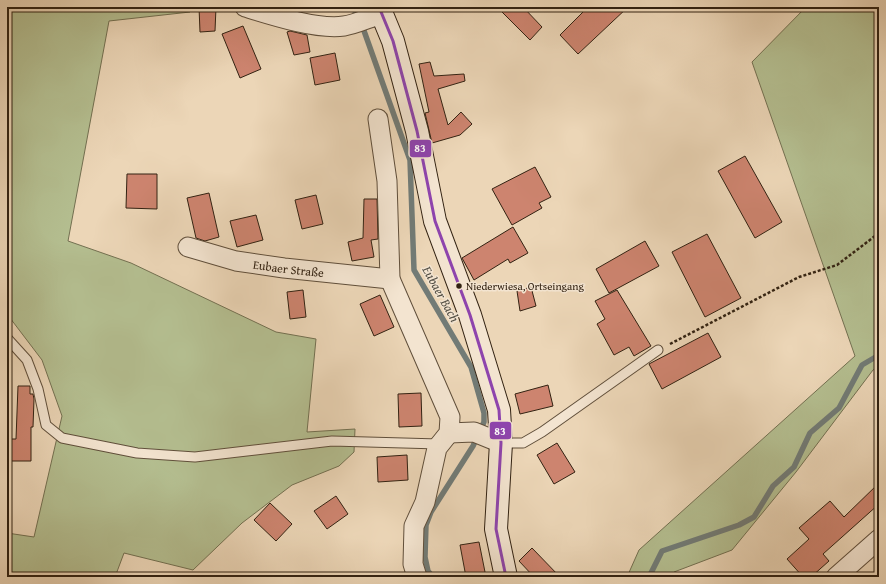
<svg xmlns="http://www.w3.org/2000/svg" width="886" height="584" viewBox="0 0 886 584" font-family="'Gentium Book Plus',serif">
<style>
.green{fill:#b4be90;stroke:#737051}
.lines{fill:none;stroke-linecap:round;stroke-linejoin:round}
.stream{stroke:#727b76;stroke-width:5.5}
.building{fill:#cd846f;stroke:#322212}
.lane-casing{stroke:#604f3b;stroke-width:11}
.street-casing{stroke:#604f3b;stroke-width:21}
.secondary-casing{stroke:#322212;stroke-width:24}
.path{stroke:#322212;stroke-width:2.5;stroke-dasharray:3 2;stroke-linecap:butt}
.lane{stroke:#f3e4d0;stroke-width:9}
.street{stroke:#f3e4d0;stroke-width:19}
.secondary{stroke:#f3e4d0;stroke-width:22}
.bus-1-casing{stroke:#f3e4d0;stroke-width:6}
.bus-1{stroke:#8e44ad;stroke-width:3}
.bus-dot{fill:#322212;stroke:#f3e4d0;stroke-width:1.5}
.labels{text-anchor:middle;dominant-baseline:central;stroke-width:3;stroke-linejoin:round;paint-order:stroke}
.bus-label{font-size:11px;fill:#322212;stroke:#f3e4d0;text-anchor:start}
.street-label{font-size:12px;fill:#322212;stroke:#f3e4d0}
.water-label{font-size:13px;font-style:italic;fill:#524e44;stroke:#f3e4d0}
.line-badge{stroke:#f3e4d0;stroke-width:1.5}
.badge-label{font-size:11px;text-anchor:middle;font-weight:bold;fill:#fff}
</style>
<rect width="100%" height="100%" fill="#ecd6b7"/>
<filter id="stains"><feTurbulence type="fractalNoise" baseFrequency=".005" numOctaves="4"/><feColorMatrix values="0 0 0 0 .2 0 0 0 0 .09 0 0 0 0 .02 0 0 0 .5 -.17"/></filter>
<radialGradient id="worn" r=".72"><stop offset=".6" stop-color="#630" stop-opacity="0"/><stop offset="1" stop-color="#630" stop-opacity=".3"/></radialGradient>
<!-- green -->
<path class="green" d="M 7,7 L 192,7 L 190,12 L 109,21 L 68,241 L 131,263 L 276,332 L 316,339 L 307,432 L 355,429 L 354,452 L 339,466 L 292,485 L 242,523 L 193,570 L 124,553 L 115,577 L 7,577 L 7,533 L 34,537 L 62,416 L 42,360 L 7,314 Z
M 806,7 L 879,7 L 879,366 L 873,370 L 796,472 L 732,550 L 674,572 L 671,577 L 627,577 L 639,550 L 855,356 L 752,62 Z"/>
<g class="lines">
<!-- stream -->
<path class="stream" d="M 353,7 L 363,28 L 410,160 L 414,270 L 471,367 L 484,413 L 484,422 L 473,446 L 431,512 L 426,525 L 425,557 L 428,571 L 433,577
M 649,577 L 662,551 L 739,525 L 754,517 L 773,486 L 794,467 L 810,433 L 839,408 L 862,365 L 879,355"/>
</g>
<!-- building -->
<path class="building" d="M 199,7 L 216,7 L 215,31 L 200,32 Z
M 497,7 L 523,7 L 542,27 L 530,40 Z
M 588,7 L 628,7 L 578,54 L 560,35 Z
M 243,26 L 261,69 L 240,78 L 222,34 Z
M 290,31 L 307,35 L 310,52 L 294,55 L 287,32 Z
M 335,53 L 340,80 L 315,85 L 310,58 Z
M 430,62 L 434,76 L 464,74 L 465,81 L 438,89 L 448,125 L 461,112 L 472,124 L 460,135 L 432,143 L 425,113 L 429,112 L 419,64 Z
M 745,156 L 782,222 L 755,238 L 718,171 Z
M 535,167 L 551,197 L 539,203 L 542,208 L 512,225 L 492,189 Z
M 127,174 L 157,174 L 157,209 L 126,208 Z
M 209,193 L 219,237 L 205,241 L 196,238 L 187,198 Z
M 316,195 L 323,224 L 302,229 L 295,200 Z
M 364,199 L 377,199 L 378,239 L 371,240 L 374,257 L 352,261 L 348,242 L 363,238 Z
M 256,215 L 263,240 L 237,247 L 230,221 Z
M 513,227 L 528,253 L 510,263 L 508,259 L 474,280 L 462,258 Z
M 707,234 L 741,298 L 705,317 L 672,252 Z
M 645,241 L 659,266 L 609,293 L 596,269 Z
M 531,287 L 536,306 L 520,311 L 517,291 Z
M 303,290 L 306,317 L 290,319 L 287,292 Z
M 617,290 L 651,346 L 634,356 L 629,347 L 614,355 L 597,324 L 605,319 L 595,301 Z
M 380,295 L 394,327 L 374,336 L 360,304 Z
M 708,333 L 721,357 L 662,389 L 649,364 Z
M 548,385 L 553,406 L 520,414 L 515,394 Z
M 18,386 L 30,386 L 30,394 L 33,394 L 34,399 L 33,427 L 31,427 L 31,461 L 7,461 L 7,439 L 16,439 Z
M 421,393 L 422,426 L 399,427 L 398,394 Z
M 557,443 L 575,472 L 554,484 L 537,455 Z
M 407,455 L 408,480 L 378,482 L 377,457 Z
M 879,483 L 879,504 L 823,554 L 829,561 L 811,577 L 803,577 L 787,559 L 809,539 L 799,528 L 830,501 L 844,517 Z
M 336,496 L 348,514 L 327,529 L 314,511 Z
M 270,503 L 292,524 L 276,541 L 254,520 Z
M 479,542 L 486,577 L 466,577 L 460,545 Z
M 532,548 L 560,577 L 534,577 L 519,561 Z"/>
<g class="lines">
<defs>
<path id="lane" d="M 7,338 L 27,360 L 38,389 L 46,425 L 62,438 L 137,453 L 195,457 L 332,441 L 439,444
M 501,443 L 523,443 L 542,432 L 658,350"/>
<g id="street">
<path d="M 245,7 C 271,15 317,30 344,26 C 357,24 370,17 382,14"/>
<path d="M 378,119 L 387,181 L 390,279 L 450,417 L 449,433 L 437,448 L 425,502 L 414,526 L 413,564 L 417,577"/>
<path id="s1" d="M 188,247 L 236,261 L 284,268 L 390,279"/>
<path d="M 449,433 L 474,432 L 501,443"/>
<path d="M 836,577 L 879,539"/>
</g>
<path id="secondary" d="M 379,7 L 393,41 L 417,131 L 435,221 L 470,315 L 499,410 L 501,443 L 496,529 L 506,577"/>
</defs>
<!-- lane casing -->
<use href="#lane" class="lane-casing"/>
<!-- street casing -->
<use href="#street" class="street-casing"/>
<!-- secondary casing -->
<use href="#secondary" class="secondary-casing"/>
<!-- path -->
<path class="path" d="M 670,344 L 799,277 L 837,265 L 879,233"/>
<!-- lane -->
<use href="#lane" class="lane"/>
<!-- street -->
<use href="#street" class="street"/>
<!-- secondary -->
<use href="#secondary" class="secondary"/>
<defs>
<path id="bus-1" d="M 379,7 L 393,41 L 417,131 L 435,221 L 470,315 L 499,410 L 501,443 L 496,529 L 506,577"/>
</defs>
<!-- bus-1 casing -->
<use href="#bus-1" class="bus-1-casing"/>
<!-- bus-1 -->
<use href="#bus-1" class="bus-1"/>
</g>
<!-- markers -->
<circle class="bus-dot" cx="459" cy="286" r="3.5"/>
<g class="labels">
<!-- bus labels -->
<g class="bus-label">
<text x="466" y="286">Niederwiesa, Ortseingang</text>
</g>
<!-- street labels -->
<g class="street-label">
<text stroke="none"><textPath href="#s1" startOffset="103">Eubaer Straße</textPath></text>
</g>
<!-- water labels -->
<g class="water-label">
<text transform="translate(441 294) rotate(61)">Eubaer Bach</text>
</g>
</g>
<g class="line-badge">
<rect x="409" y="139" width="23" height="19" rx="4" fill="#8e44ad"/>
<rect x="489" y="421" width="23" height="19" rx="4" fill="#8e44ad"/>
</g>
<g class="badge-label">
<text x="420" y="152">83</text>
<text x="500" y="435">83</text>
</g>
<!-- margin -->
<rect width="886" height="584" fill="none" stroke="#ecd6b7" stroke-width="24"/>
<rect x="8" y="8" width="870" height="568" fill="none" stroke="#322212" stroke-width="2"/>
<rect x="12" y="12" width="862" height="560" fill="none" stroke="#322212"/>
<rect width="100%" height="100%" filter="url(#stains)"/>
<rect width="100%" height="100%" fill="url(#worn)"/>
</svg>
